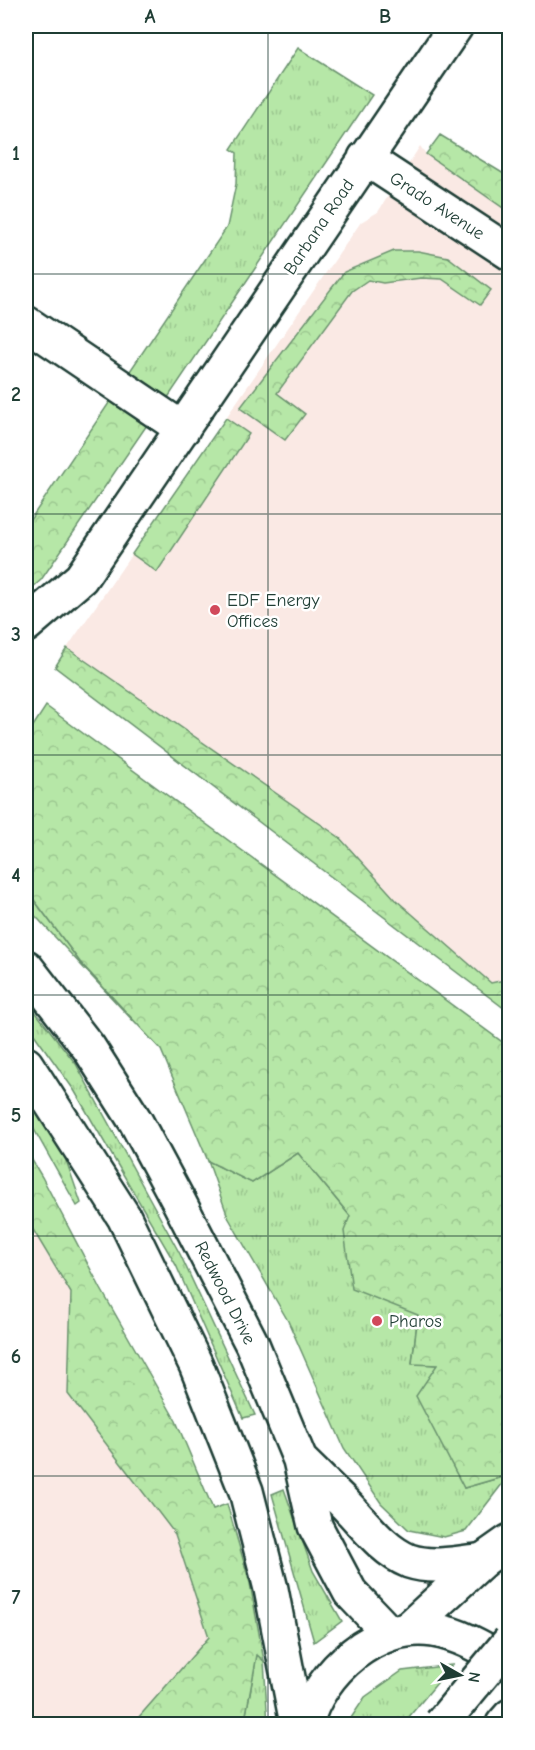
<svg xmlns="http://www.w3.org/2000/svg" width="535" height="1750" viewBox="0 0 535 1750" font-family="'Comic Neue',sans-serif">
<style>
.built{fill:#fae9e4}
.grass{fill:url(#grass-tufts);stroke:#6a926e;stroke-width:1.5}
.forest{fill:url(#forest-crowns);stroke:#6a926e;stroke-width:1.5}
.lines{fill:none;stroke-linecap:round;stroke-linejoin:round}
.minor-casing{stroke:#1f3d34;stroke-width:38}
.major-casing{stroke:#1f3d34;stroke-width:38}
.highway-casing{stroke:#1f3d34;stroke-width:38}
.minor{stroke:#fff;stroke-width:33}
.major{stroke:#fff;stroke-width:33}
.highway{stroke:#fff;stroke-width:33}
.major-bridge-casing{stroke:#1f3d34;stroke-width:38;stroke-linecap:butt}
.major-bridge{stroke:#fff;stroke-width:33}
.grid{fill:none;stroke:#1f3d34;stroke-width:1.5;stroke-opacity:0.55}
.poi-dot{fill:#d1495b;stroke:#fff;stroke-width:2}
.labels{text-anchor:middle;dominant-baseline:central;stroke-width:5;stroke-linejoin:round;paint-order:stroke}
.street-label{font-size:18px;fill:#1f3d34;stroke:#fff}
.poi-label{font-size:18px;fill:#1f3d34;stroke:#fff;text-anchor:start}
.neatline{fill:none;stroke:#1f3d34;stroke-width:2}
.grid-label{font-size:20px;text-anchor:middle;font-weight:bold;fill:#1f3d34}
</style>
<defs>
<pattern id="grass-tufts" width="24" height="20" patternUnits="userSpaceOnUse" patternTransform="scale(1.5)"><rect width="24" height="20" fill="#b6e7a7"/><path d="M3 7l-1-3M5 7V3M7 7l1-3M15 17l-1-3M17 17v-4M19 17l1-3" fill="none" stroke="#9cc790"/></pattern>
<pattern id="forest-crowns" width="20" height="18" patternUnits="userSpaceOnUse" patternTransform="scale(1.5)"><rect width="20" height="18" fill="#b6e7a7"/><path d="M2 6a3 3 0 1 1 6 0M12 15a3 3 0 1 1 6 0" fill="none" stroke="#9cc790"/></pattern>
</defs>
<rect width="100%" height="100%" fill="#fff"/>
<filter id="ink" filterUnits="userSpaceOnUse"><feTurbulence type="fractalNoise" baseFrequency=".0167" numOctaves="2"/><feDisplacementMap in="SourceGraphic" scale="12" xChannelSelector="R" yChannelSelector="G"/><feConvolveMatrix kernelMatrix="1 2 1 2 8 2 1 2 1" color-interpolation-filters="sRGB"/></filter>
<g filter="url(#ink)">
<!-- built -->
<path class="built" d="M 440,135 L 509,177 L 509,979 L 491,983 L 396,900 L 339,837 L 67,648 L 361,222 L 378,212 L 420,146 L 426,154 Z
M 26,1218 L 71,1292 L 68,1394 L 175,1534 L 209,1637 L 138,1717 L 140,1724 L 26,1724 Z"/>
<!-- grass -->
<path class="grass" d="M 298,48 L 372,95 L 167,399 L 128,374 L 227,227 L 236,184 L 237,153 L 231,149 Z
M 26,889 L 80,962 L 137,1025 L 26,906 Z
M 26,1000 L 76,1064 L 180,1254 L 255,1415 L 243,1418 L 176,1265 L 74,1090 L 26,1023 Z
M 26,1097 L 65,1157 L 81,1203 L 77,1206 L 26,1115 Z
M 298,1153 L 350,1216 L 418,1315 L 412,1363 L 437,1365 L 464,1488 L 509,1475 L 466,1531 L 444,1537 L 409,1530 L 381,1503 L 344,1448 L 288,1321 L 228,1217 L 208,1161 L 252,1183 Z
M 284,1489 L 313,1571 L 342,1621 L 314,1642 L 272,1494 Z
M 257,1654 L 264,1661 L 268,1724 L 241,1724 L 245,1720 Z
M 452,1665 L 403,1724 L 347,1724 L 365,1697 L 402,1671 Z"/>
<!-- forest -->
<path class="forest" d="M 440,135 L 509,177 L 509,212 L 426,154 Z
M 394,251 L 418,251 L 448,257 L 491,290 L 480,305 L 442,279 L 421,278 L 383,283 L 368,280 L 352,291 L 277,393 L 305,414 L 285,440 L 240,408 L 344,272 Z
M 111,400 L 147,425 L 41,580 L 26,593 L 26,526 Z
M 226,418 L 249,434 L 157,572 L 132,554 Z
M 67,648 L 339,837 L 396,900 L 491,983 L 509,979 L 509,1012 L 55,667 Z
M 46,706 L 509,1047 L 509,1475 L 464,1488 L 416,1396 L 437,1365 L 412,1364 L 418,1315 L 352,1289 L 344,1231 L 350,1216 L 298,1153 L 252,1183 L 208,1161 L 161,1050 L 80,962 L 26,889 L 26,737 Z
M 26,1150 L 42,1177 L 101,1289 L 176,1421 L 213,1509 L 227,1504 L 250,1583 L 264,1661 L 257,1655 L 245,1720 L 241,1724 L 140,1724 L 138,1718 L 209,1637 L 175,1534 L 68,1394 L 71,1293 L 26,1218 Z"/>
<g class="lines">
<defs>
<path id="minor" d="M 365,158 L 510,253
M 26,323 L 183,429
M 26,625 L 81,578 L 456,26"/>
<path id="major" d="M 408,1629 L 483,1560 L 510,1541
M 503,1724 L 510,1716"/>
<path id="highway" d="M 26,967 L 89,1048 L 136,1122 L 179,1202 L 252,1344 L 300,1460 L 315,1526 L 350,1592 L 390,1634
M 26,1064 L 124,1217 L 196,1365 L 246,1491 L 271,1589 L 297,1724
M 300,1460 C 314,1474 329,1488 343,1502 C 363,1522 382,1550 409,1561 C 433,1569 459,1563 483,1560
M 306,1724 C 319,1672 377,1621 433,1630 C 460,1634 486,1650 510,1664"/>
</defs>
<!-- minor casing -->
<use href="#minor" class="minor-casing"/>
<!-- major casing -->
<use href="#major" class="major-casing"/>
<!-- highway casing -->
<use href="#highway" class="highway-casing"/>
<!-- minor -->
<use href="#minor" class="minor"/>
<!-- major -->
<use href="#major" class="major"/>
<!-- highway -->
<use href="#highway" class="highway"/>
<defs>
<path id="major-bridge" d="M 441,1724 L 510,1641"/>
</defs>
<!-- major-bridge casing -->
<use href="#major-bridge" class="major-bridge-casing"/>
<!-- major-bridge -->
<use href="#major-bridge" class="major-bridge"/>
</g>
</g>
<!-- grid -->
<path class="grid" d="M 268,26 L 268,1724M 26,274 L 510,274M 26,514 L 510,514M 26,755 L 510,755M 26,995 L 510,995M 26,1236 L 510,1236M 26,1476 L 510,1476"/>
<!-- markers -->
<g class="poi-dot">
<circle cx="215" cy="610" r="6"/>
<circle cx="377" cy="1321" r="6"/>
</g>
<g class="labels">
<!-- street labels -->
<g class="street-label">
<text transform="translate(437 206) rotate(33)">Grado Avenue</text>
<text transform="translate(319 227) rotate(-56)">Barbana Road</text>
<text transform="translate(225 1293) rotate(63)">Redwood Drive</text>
</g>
<!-- poi labels -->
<g class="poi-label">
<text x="227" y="600">EDF Energy<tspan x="227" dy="21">Offices</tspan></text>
<text x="389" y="1321">Pharos</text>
</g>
</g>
<!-- margin -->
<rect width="535" height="1750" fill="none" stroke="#fff" stroke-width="66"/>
<!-- north arrow -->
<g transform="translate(460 1675) rotate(99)" stroke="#ffffff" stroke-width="4.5" paint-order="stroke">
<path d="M0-4.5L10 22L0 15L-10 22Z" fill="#1f3d34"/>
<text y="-9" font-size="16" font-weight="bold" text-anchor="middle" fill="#1f3d34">N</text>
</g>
<rect x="33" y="33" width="469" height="1684" class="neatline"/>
<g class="grid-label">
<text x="150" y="23">A</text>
<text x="385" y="23">B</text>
<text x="16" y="160">1</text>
<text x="16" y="401">2</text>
<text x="16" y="641">3</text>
<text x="16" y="882">4</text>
<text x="16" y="1122">5</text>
<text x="16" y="1363">6</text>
<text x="16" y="1604">7</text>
</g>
</svg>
